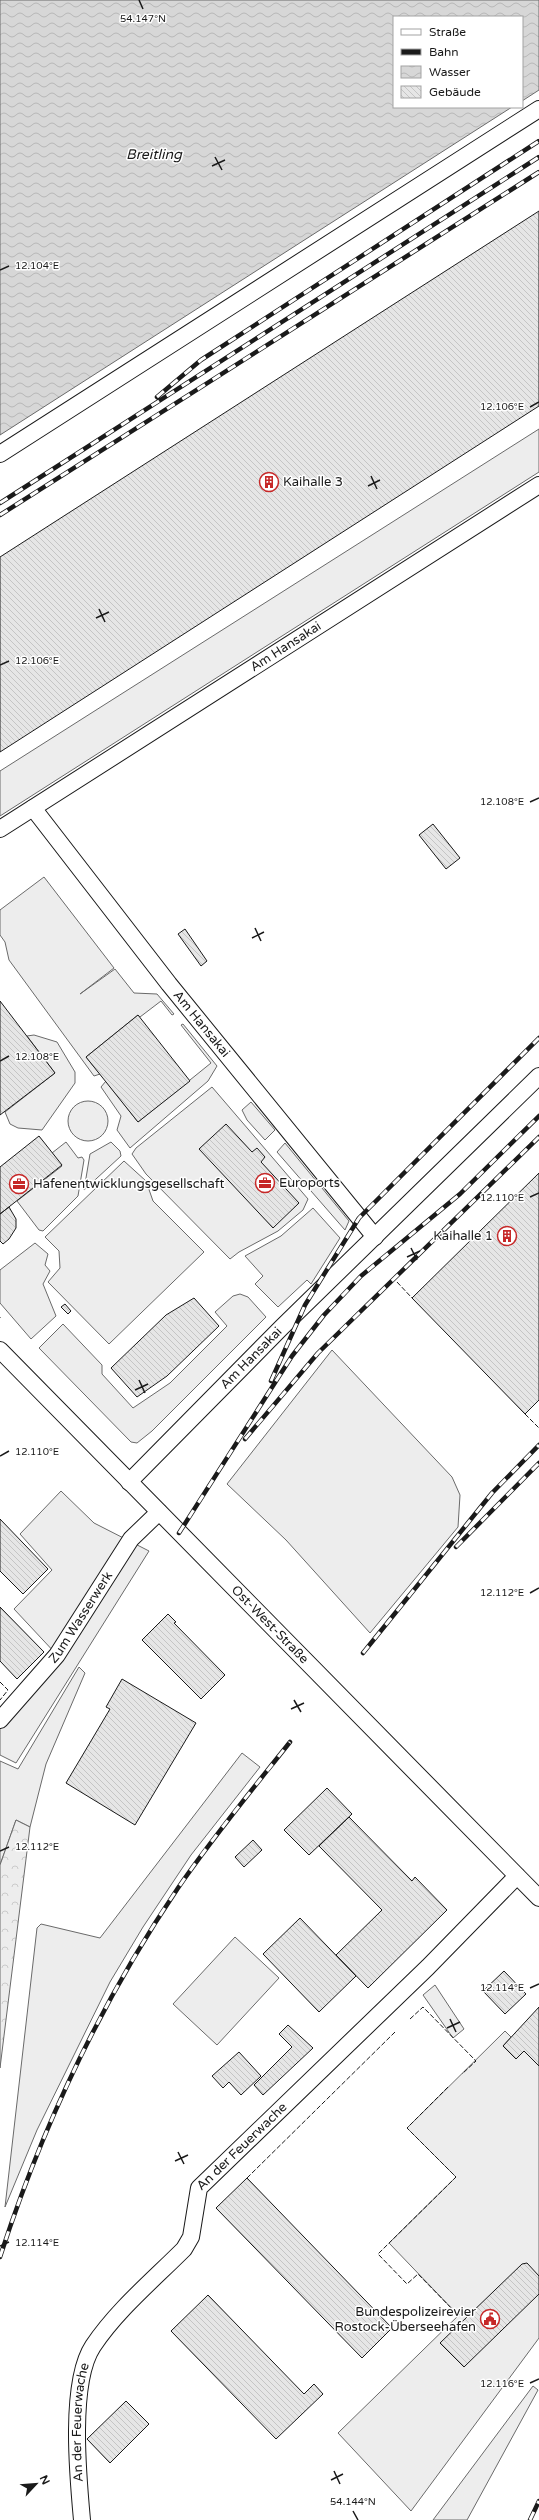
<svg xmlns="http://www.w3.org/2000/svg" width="539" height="2520" viewBox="0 0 539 2520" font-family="'Varela Round',sans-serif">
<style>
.built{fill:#ededed;stroke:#6a6a6a}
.forest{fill:url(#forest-crowns);stroke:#6a6a6a}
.water{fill:url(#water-waves);stroke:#6a6a6a}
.building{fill:url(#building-back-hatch);stroke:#1a1a1a}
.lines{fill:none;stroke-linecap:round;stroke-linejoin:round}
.street-casing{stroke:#1a1a1a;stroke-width:18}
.street{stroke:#fff;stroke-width:16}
.rail-casing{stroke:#1a1a1a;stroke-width:4.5}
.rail{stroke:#fff;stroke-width:3;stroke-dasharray:9;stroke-linecap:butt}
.fence{stroke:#1a1a1a;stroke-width:1;stroke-dasharray:5 2;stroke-linecap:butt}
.ticks{fill:none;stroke:#1a1a1a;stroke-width:1.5}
.labels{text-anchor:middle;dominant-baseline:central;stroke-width:3;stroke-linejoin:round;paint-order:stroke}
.poi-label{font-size:13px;fill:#1a1a1a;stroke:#fff;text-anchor:start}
.street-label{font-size:13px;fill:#1a1a1a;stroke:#fff}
.water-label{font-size:14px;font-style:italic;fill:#1a1a1a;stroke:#fff}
.ticks-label{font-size:10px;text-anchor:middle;fill:#1a1a1a;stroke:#fff;stroke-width:3;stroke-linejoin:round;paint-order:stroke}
</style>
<defs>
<pattern id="forest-crowns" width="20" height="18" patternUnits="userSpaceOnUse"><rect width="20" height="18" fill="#ededed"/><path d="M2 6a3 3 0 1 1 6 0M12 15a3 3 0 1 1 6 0" fill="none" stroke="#cbcbcb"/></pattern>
<pattern id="water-waves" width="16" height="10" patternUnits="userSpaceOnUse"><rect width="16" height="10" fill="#d7d7d7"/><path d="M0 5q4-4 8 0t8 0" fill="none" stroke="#b8b8b8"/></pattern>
<pattern id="building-back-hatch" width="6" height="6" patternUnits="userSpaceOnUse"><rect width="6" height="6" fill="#e6e6e6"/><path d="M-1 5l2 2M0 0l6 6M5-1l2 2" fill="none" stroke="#c5c5c5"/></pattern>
</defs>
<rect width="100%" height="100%" fill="#fff"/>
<!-- built -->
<path class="built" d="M 539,429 L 539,472 L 0,816 L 0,771 Z
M 44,877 L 114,968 L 80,994 L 115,969 L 134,993 L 157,994 L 174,1014 L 172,1015 L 161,1001 L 140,1017 L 138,1015 L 86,1057 L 100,1074 L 94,1076 L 9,960 L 5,942 L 0,935 L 0,910 Z
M 183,1024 L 217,1066 L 208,1081 L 130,1148 L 117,1130 L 121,1116 L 101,1087 L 106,1081 L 138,1122 L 211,1063 L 181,1025 Z
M 34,1035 L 57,1042 L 75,1072 L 75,1083 L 42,1130 L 18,1128 L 10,1124 L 5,1112 L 55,1073 L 27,1036 Z
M 212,1087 L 308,1199 L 303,1210 L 278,1231 L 239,1252 L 230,1259 L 146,1174 L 132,1154 L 136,1148 Z
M68 1121a20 20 0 1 1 40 0a20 20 0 1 1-40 0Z
M 251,1102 L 275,1130 L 265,1140 L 247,1120 L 242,1110 Z
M 66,1142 L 78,1158 L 82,1157 L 84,1160 L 78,1196 L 43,1231 L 39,1230 L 17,1201 L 62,1166 L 52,1153 Z
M 111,1142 L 120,1151 L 121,1156 L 84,1190 L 90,1154 Z
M 285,1143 L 349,1221 L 345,1230 L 277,1152 Z
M 124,1161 L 146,1181 L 153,1201 L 204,1252 L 109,1344 L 48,1282 L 60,1268 L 59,1251 L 45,1237 Z
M 313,1208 L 340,1238 L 311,1284 L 307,1280 L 278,1307 L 255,1284 L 263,1276 L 245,1256 L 281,1236 Z
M 35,1243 L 48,1254 L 45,1265 L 50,1271 L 43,1284 L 56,1316 L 31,1339 L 0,1303 L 0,1270 Z
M 240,1294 L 248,1297 L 266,1317 L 152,1431 L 137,1443 L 131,1442 L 39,1348 L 63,1324 L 102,1365 L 102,1374 L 133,1408 L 170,1383 L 227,1326 L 215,1312 L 233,1296 Z
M 332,1350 L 452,1477 L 460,1495 L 458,1527 L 370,1633 L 286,1540 L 227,1484 Z
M 61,1491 L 94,1523 L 149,1551 L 16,1763 L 0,1755 L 0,1720 L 57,1655 L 14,1609 L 52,1570 L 20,1534 Z
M 79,1667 L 85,1673 L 46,1764 L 30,1827 L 16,1820 L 0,1865 L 0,1761 L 18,1769 Z
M 242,1753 L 260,1767 L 191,1855 L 143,1927 L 110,1982 L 37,2130 L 5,2207 L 37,1928 L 41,1924 L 100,1938 Z
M 235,1937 L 279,1978 L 217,2045 L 173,2004 Z
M 435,1985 L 464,2029 L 453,2038 L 423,1995 Z
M 505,2031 L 511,2037 L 503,2046 L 516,2059 L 524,2051 L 539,2066 L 539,2338 L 411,2511 L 338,2433 L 462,2312 L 458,2315 L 389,2243 L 456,2177 L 407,2128 Z
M 533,2386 L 538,2390 L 467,2520 L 433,2520 Z"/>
<!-- forest -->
<path class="forest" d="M 16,1820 L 30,1827 L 0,2068 L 0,1865 Z"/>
<!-- water -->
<path class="water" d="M 0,0 L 539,0 L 539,90 L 522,101 L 522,17 L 394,17 L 394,107 L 512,107 L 0,435 Z"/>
<!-- building -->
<path class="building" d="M 539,211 L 539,406 L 0,752 L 0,557 Z
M 433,824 L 460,858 L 446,869 L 419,835 Z
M 185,929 L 207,961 L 201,966 L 178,934 Z
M 0,1001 L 55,1073 L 0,1115 Z
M 138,1015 L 190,1081 L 138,1122 L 86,1057 Z
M 226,1124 L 252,1152 L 257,1148 L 265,1157 L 261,1162 L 299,1203 L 273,1228 L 199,1149 Z
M 39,1136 L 62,1165 L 0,1214 L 0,1167 Z
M 539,1173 L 539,1400 L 525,1414 L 412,1298 Z
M 9,1207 L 16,1219 L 16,1228 L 9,1239 L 3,1244 L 0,1241 L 0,1214 Z
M 194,1298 L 219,1326 L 167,1376 L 137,1397 L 111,1368 L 166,1315 Z
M 65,1304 L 71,1311 L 68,1314 L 61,1307 Z
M 0,1519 L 48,1569 L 23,1594 L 0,1571 Z
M 0,1607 L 44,1652 L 17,1679 L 0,1661 Z
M 168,1614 L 176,1622 L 174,1623 L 225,1675 L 201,1699 L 142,1640 Z
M 122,1679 L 196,1723 L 135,1825 L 66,1783 L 110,1709 L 106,1707 Z
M 327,1788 L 352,1814 L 309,1855 L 284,1830 Z
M 349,1817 L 412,1881 L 415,1877 L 447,1910 L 368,1988 L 336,1955 L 382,1910 L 319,1846 Z
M 253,1840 L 262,1850 L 244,1867 L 235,1857 Z
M 300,1918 L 356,1976 L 319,2012 L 263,1954 Z
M 504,1971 L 526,1994 L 505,2014 L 483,1991 Z
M 539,2007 L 539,2066 L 524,2051 L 516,2059 L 503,2046 Z
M 288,2025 L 313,2048 L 263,2095 L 254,2085 L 292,2047 L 279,2034 Z
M 239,2052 L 261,2076 L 241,2095 L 229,2082 L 223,2088 L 212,2076 Z
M 247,2178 L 392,2328 L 362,2358 L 216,2208 Z
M 527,2263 L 539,2276 L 539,2294 L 464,2367 L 440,2343 L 522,2264 Z
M 208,2295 L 304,2394 L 314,2384 L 323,2394 L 276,2439 L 171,2331 Z
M 126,2401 L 149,2424 L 110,2463 L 87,2439 Z"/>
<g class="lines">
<defs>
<g id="street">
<path d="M 0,454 L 539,109"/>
<path id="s1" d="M 33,808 L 169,984 L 375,1237"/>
<path id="s2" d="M 0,829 L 539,485"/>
<path id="s3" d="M 0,1350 L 539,1898"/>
<path id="s4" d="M 129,1482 L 282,1327 L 539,1076"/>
<path id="s5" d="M 0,1720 L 57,1655 L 131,1539 L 159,1512"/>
<path id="s6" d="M 82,2520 C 78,2477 69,2382 93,2346 C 117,2310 153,2280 184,2249 L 191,2237 L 199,2188 L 428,1967 L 517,1876"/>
</g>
</defs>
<!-- street casing -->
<use href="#street" class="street-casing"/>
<!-- street -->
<use href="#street" class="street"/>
<defs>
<path id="rail" d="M 157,397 L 201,360 L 539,141
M 0,503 L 539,157
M 0,515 L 539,172
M 271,1381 L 305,1305 L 359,1218 L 539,1038
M 245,1439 L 318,1353 L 539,1137
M 179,1533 L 292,1356 L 324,1315 L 361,1276 L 460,1194 L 539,1116
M 456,1547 L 539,1463
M 363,1653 L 492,1493 L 539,1445
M 0,2257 C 42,2127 101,2002 178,1888 C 213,1837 252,1790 290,1742
M 530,2520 L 539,2501"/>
</defs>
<!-- rail casing -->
<use href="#rail" class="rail-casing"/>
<!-- rail -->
<use href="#rail" class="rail"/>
<!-- fence -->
<path class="fence" d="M 397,1282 L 412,1298
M 0,1317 L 0,1318
M 525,1414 L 539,1428
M 0,1682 L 8,1690 L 0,1700
M 410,2019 L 423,2007 L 476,2061 L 462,2074
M 448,2087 L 407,2128 L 456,2177 L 378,2254 L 407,2284 L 418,2274 L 458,2315
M 247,2178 L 395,2032"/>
</g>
<!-- ticks -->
<path class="ticks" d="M 139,0 L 143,9M 215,157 L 222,170M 212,166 L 225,160M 0,270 L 9,266M 530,407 L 539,402M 371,476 L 377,489M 368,486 L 380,480M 99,609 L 105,622M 96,618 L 109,612M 0,665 L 9,661M 530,802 L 539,798M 255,928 L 261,941M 252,938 L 264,932M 0,1061 L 9,1056M 530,1197 L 539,1193M 411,1248 L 417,1260M 407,1257 L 420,1251M 139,1380 L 145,1393M 135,1390 L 148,1384M 0,1456 L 9,1451M 530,1593 L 539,1588M 294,1700 L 301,1712M 291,1709 L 304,1703M 0,1851 L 9,1847M 530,1988 L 539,1984M 450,2019 L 456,2032M 447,2028 L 460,2022M 178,2152 L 184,2164M 175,2161 L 188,2155M 0,2246 L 9,2242M 530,2383 L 539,2379M 334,2471 L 340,2484M 331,2480 L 343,2474M 353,2511 L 358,2520"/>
<!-- icons -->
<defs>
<symbol id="building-ring" viewBox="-11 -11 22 22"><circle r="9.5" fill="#fff" stroke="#c62828" stroke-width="1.5"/><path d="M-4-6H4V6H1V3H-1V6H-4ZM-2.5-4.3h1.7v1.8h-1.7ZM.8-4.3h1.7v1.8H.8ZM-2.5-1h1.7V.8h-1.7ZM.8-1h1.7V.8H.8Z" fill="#c62828"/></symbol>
<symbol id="office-ring" viewBox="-11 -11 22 22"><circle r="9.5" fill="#fff" stroke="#c62828" stroke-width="1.5"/><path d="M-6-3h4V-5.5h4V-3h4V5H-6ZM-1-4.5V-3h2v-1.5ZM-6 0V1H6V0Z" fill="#c62828"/></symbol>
<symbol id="civic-ring" viewBox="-11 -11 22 22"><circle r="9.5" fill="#fff" stroke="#c62828" stroke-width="1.5"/><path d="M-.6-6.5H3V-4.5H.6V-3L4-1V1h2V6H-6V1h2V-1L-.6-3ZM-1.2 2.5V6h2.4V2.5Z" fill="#c62828"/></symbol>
</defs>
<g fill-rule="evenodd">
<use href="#building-ring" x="258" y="471" width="22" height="22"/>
<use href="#office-ring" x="254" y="1172" width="22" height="22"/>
<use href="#office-ring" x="8" y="1173" width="22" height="22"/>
<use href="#building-ring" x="496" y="1225" width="22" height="22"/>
<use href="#civic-ring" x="479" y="2308" width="22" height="22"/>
</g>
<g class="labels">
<!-- poi labels -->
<g class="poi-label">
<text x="283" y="482">Kaihalle 3</text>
<text x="279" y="1183">Euroports</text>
<text x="33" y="1184">Hafenentwicklungsgesellschaft</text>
<text x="493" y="1236" text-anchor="end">Kaihalle 1</text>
<text x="476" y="2312" text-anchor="end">Bundespolizeirevier<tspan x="476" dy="15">Rostock-Überseehafen</tspan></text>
</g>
<!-- street labels -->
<g class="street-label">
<text stroke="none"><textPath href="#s2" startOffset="339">Am Hansakai</textPath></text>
<text stroke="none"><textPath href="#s1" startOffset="274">Am Hansakai</textPath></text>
<text stroke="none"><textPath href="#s4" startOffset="174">Am Hansakai</textPath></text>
<text stroke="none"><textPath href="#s5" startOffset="131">Zum Wasserwerk</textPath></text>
<text stroke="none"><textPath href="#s3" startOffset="385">Ost-West-Straße</textPath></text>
<text stroke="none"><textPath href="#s6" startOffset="433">An der Feuerwache</textPath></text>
<text stroke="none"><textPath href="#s6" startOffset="98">An der Feuerwache</textPath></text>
</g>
<!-- water labels -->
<g class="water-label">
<text x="154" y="154">Breitling</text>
</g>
</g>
<g class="ticks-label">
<text x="143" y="22">54.147°N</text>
<text x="37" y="269">12.104°E</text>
<text x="502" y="410">12.106°E</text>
<text x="37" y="664">12.106°E</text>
<text x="502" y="805">12.108°E</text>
<text x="37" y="1060">12.108°E</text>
<text x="502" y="1201">12.110°E</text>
<text x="37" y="1455">12.110°E</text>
<text x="502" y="1596">12.112°E</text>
<text x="37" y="1850">12.112°E</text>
<text x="502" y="1991">12.114°E</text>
<text x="37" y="2246">12.114°E</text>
<text x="502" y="2387">12.116°E</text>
<text x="353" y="2505">54.144°N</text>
</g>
<!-- legend -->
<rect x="393" y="16" width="130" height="92" fill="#ffffff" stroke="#a3a3a3"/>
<rect x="401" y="29" width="20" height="6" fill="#ffffff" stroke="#a3a3a3"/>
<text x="429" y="36" font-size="12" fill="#1a1a1a">Straße</text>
<rect x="401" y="49" width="20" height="6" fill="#1a1a1a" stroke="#a3a3a3"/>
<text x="429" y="56" font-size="12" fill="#1a1a1a">Bahn</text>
<rect x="401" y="66" width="20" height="12" fill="url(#water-waves)" stroke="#a3a3a3"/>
<text x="429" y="76" font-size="12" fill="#1a1a1a">Wasser</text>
<rect x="401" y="86" width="20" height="12" fill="url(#building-back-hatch)" stroke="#a3a3a3"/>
<text x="429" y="96" font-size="12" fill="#1a1a1a">Gebäude</text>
<!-- north arrow -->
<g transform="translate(36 2484) rotate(64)" stroke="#ffffff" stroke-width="3" paint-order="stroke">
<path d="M0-3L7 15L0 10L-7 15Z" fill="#1a1a1a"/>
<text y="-6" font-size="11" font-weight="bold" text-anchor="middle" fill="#1a1a1a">N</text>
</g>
</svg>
